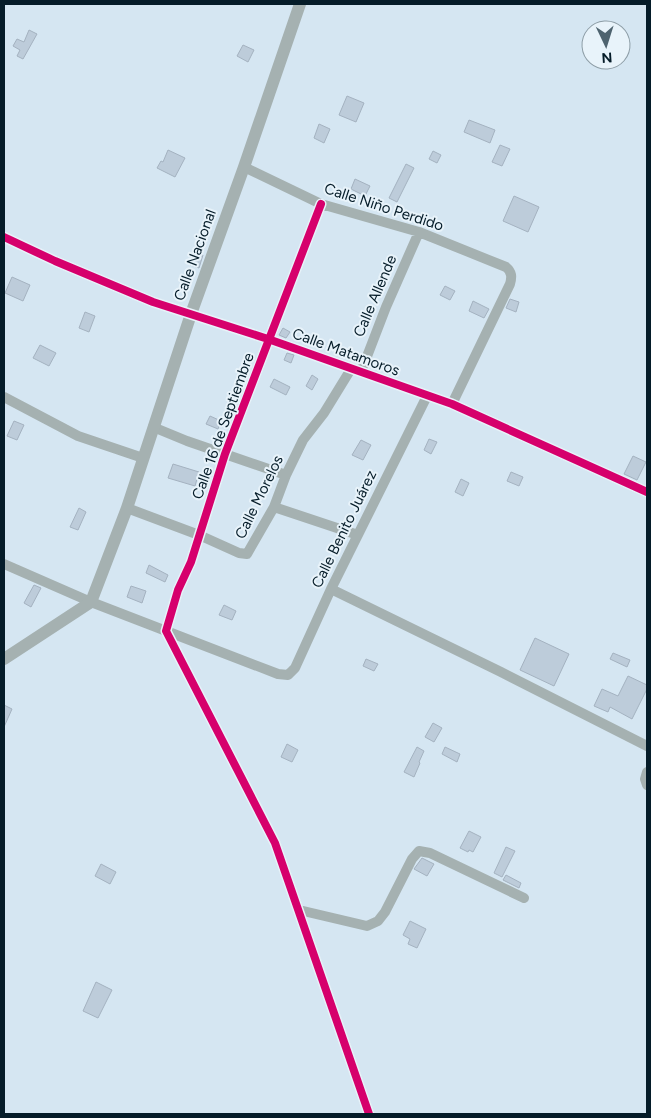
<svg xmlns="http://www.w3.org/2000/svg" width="651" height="1118" viewBox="0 0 651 1118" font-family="Figtree,sans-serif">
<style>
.building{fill:#bdccda;stroke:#a4b2c0}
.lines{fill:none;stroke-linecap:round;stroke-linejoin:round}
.minor{stroke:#a5b1b1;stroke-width:10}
.tertiary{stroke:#a5b1b1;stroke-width:12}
.cycleway-casing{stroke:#e8f3fa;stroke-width:11}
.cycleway{stroke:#d6006c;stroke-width:8}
.labels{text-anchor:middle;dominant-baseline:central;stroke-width:4;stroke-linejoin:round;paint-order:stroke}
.street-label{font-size:15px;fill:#051c29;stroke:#e8f3fa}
</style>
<rect width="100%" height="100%" fill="#d5e6f2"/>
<!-- building -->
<path class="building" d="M 29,30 L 37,34 L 23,59 L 17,56 L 20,50 L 13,46 L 17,39 L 24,42 Z
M 243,45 L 254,50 L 248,62 L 237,56 Z
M 347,96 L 364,103 L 356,122 L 339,115 Z
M 469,120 L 495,130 L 490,143 L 464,132 Z
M 319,124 L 330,129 L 324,143 L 314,138 Z
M 500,145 L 510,149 L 502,166 L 492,162 Z
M 168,150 L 185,158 L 175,177 L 157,168 L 161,161 L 163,162 Z
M 433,151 L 441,155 L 437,163 L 429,159 Z
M 406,164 L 414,168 L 397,202 L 389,198 Z
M 355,179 L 370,186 L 365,196 L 351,189 Z
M 514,196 L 539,207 L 528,232 L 503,221 Z
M 195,252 L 203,255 L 199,268 L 190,265 Z
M 12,277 L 30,285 L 23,301 L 5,293 Z
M 445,286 L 455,291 L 450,300 L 440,295 Z
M 510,299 L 519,302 L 516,312 L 506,308 Z
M 473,301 L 489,309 L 484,318 L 469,311 Z
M 85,312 L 95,316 L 89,332 L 79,328 Z
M 283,328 L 290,332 L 286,338 L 279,335 Z
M 40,345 L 56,353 L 49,366 L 33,358 Z
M 287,353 L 294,355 L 291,363 L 284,360 Z
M 312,375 L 318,379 L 312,390 L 306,386 Z
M 274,379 L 290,387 L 286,395 L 270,387 Z
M 210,416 L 221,421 L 218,429 L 206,424 Z
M 14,421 L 24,425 L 17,440 L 7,436 Z
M 429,439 L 437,442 L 431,454 L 424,450 Z
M 361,440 L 371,445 L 363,460 L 352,455 Z
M 633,456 L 646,462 L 637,480 L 624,474 Z
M 173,464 L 199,472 L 195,486 L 168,478 Z
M 511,472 L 523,477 L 519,486 L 507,481 Z
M 461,479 L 469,483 L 463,496 L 455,492 Z
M 79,508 L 86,512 L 78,530 L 70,527 Z
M 149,565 L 168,575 L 165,582 L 146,573 Z
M 34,585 L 41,588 L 31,607 L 24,603 Z
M 131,586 L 146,591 L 142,603 L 127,597 Z
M 224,605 L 236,611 L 232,620 L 219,615 Z
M 535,638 L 569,654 L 554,686 L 520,670 Z
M 613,653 L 630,660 L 627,667 L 610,659 Z
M 366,659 L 378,664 L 374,671 L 363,666 Z
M 628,676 L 647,685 L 647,689 L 632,719 L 610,707 L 608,712 L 594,706 L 602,689 L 618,696 Z
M 4,705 L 12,709 L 4,727 Z
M 433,723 L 442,728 L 434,742 L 425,737 Z
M 287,744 L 298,750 L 292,762 L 281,757 Z
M 417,747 L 424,751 L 419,762 L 420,763 L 414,777 L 404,772 Z
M 445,747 L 460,754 L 457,762 L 442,754 Z
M 469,831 L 481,837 L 473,852 L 469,850 L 468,852 L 460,848 Z
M 506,847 L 515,851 L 502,877 L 494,873 Z
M 422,858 L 434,864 L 427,876 L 414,869 Z
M 101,864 L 116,872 L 110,884 L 95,876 Z
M 506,875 L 521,883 L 519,888 L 503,880 Z
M 410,921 L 426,929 L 417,948 L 408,944 L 410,939 L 403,935 Z
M 96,982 L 112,990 L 98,1018 L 83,1011 Z"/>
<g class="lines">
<!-- minor -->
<path class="minor" d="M 244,167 L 321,204 L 419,232 L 506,267 C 512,272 512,277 510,284 L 452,404
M 321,204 L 225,454 L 191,562 L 178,590 L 166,631 L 275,843 L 369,1114
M 4,237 L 55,261 L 153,302 L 268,339 L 452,404 L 647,492
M 361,372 L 386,307 L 419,232
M 4,397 L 78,436 L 143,458
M 153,427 L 187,441 L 286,475
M 274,507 L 358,535
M 127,508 L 199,535 L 239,553 L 247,554 L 274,507 L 286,475 L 303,440 L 324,413 L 351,369
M 4,564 L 91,602 L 278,674 L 288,675 L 295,668 L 331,589 L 427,396
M 331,589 L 501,672 L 647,746
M 647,772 L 645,779 L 647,785
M 299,910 L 367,926 L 378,921 L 385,912 L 412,859 L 419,851 L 430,853 L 524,898"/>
<!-- tertiary -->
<path class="tertiary" d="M 4,659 L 91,602 L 127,508 L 191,314 L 244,167 L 300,4"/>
<defs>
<path id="cycleway" d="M 321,204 L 225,454 L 191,562 L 178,590 L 166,631 L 275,843 L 369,1114
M 4,237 L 55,261 L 153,302 L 268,339 L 452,404 L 647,492"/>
</defs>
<!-- cycleway casing -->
<use href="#cycleway" class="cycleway-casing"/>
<!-- cycleway -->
<use href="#cycleway" class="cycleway"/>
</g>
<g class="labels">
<!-- street labels -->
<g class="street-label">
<text transform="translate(384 207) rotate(18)">Calle Niño Perdido</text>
<text transform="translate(195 255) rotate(-70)">Calle Nacional</text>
<text transform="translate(375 296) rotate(-67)">Calle Allende</text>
<text transform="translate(346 352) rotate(20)">Calle Matamoros</text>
<text transform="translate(223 426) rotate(-70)">Calle 16 de Septiembre</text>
<text transform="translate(259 497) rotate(-64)">Calle Morelos</text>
<text transform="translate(344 529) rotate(-64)">Calle Benito Juárez</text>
</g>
</g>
<!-- border -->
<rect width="651" height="1118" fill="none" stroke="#051c29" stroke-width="10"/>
<!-- north arrow -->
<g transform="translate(606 45) rotate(176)"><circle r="24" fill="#e8f3fa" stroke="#8d9da6"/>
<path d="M0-4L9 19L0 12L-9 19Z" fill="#4e636f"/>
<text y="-8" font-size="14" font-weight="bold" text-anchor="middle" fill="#051c29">N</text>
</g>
</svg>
